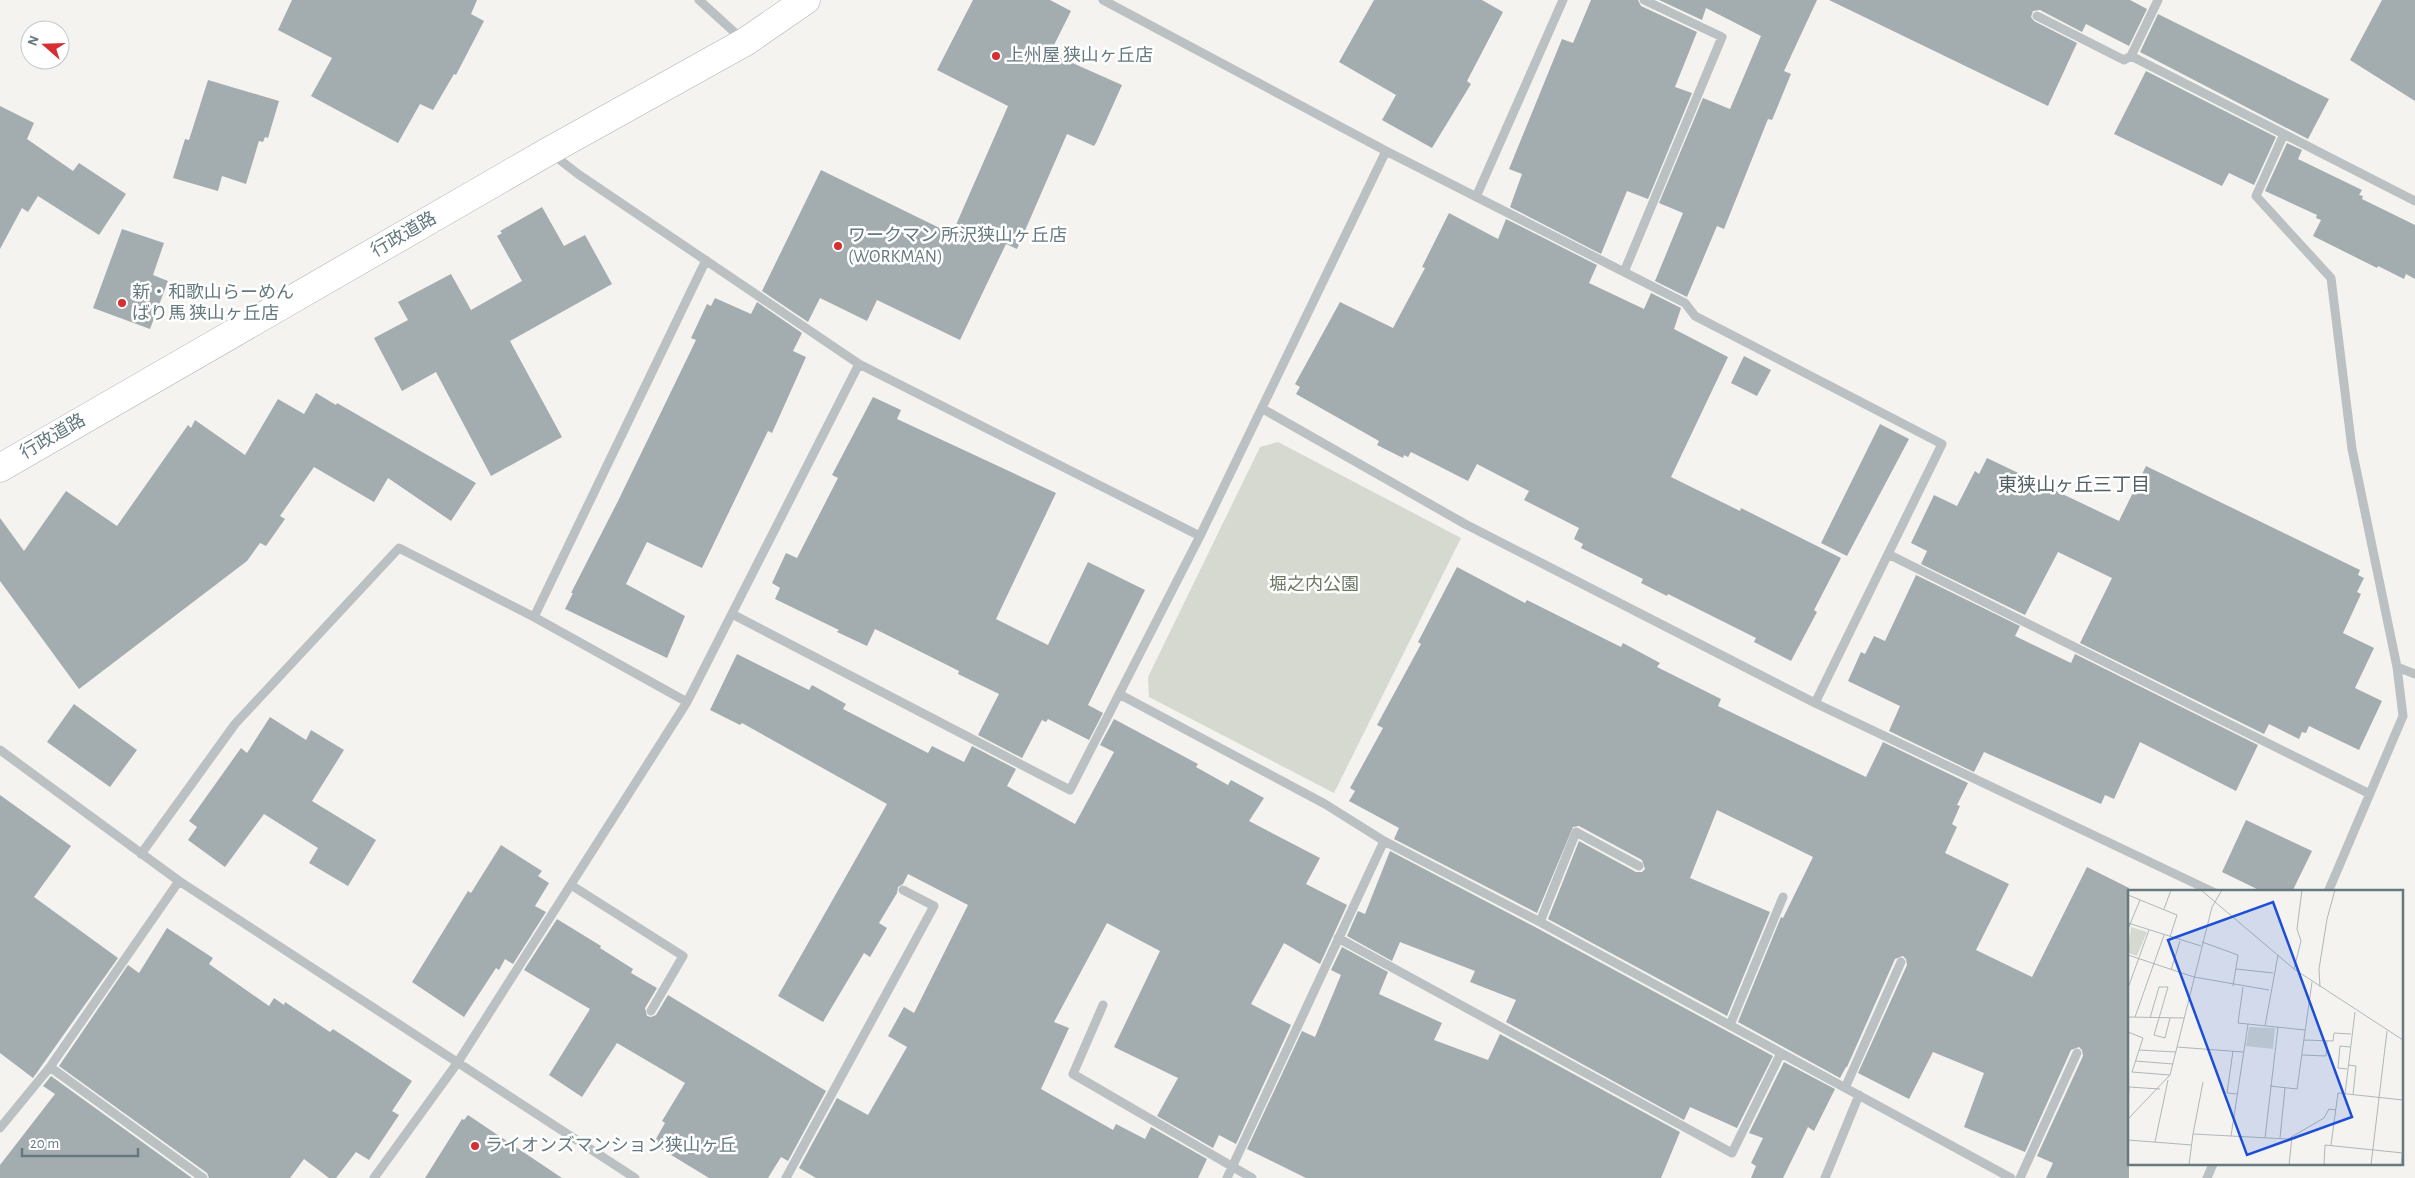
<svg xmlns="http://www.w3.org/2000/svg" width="2415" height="1178" viewBox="0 0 2415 1178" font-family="'Alegreya Sans','Noto Sans JP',sans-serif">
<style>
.green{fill:#d5d9d0}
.building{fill:#a3adaf}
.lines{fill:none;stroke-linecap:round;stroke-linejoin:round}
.highway-casing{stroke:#aeb4b5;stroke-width:29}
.minor{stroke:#bbc1c2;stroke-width:9}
.highway{stroke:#fff;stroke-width:28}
.poi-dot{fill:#d62e31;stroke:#fff;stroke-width:2}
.labels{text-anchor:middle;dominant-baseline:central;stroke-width:5;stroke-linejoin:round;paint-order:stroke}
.poi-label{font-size:18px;fill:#657a7f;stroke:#fff;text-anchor:start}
.street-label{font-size:18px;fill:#657a7f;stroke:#fff}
.park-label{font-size:18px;fill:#6c7763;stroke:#fff}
.neighbourhood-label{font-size:19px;fill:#526165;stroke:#fff}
.inset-road{fill:none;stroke:#aeb8b9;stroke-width:1}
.view{fill:#1d4ed8;fill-opacity:0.15;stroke:#1d4ed8;stroke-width:2.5}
.inset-edge{fill:none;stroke:#657a7f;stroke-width:2.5}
</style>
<rect width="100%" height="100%" fill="#f4f3f0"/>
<!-- green -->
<path class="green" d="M 1278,442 L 1461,538 L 1334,793 L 1149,697 L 1148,677 L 1260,447 Z"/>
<!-- building -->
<path class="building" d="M 292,0 L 477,0 L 471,14 L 484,21 L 456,75 L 454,74 L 433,110 L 420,104 L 398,143 L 311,96 L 332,58 L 278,30 Z
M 973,0 L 1050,0 L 1071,11 L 1050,53 L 1122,85 L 1096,143 L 1094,146 L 1067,134 L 1017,249 L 1006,244 L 960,340 L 877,300 L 867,321 L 820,298 L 808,322 L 762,291 L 821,170 L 952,234 L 1008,106 L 937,70 Z
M 1374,0 L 1482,0 L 1503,12 L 1467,81 L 1471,84 L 1432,148 L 1382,120 L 1396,95 L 1339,62 Z
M 1591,0 L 1638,0 L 1641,6 L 1697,32 L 1675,87 L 1692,93 L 1648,199 L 1627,191 L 1601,254 L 1510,207 L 1522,174 L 1509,169 L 1562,39 L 1573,43 Z
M 1659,0 L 1817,0 L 1784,71 L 1791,74 L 1772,120 L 1768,119 L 1724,229 L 1717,226 L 1687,297 L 1655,281 L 1683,213 L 1659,203 L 1703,98 L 1730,109 L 1761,36 L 1706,8 L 1702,20 Z
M 1829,0 L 2130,0 L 2147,9 L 2129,46 L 2086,24 L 2082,32 L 2040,10 L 2033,11 L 2031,17 L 2034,21 L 2077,43 L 2048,106 Z
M 2382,0 L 2415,0 L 2415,101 L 2350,60 Z
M 2158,14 L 2329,99 L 2308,139 L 2140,52 Z
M 2146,71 L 2276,137 L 2254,185 L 2229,173 L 2222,186 L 2114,134 Z
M 208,80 L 279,101 L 268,138 L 265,137 L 263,142 L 259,141 L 246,184 L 222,176 L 218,191 L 173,178 L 185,139 L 189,140 Z
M 0,106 L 34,123 L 27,139 L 73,171 L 79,163 L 126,194 L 99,235 L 38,196 L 28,212 L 22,208 L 0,249 Z
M 2287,143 L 2302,150 L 2298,159 L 2362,190 L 2359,195 L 2363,196 L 2362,199 L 2415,225 L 2415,279 L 2406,274 L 2404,279 L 2378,266 L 2377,268 L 2313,236 L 2321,220 L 2316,218 L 2317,215 L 2265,191 Z
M 542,207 L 564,246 L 585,235 L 612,284 L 510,341 L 562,437 L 491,476 L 436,372 L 402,391 L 374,338 L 408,320 L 398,302 L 451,274 L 471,310 L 522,281 L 497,236 L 502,233 L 500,231 Z
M 1449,213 L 1498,239 L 1506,219 L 1597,265 L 1589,283 L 1644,309 L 1651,293 L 1681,308 L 1674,329 L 1728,357 L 1671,477 L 1740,511 L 1741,508 L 1841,558 L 1814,610 L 1817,612 L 1791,661 L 1754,642 L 1756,638 L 1668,594 L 1667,596 L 1641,583 L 1643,579 L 1581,548 L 1583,544 L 1574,539 L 1579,528 L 1524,500 L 1529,491 L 1477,464 L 1468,481 L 1411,452 L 1408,457 L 1404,455 L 1403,458 L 1377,445 L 1379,441 L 1296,394 L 1300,387 L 1295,384 L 1340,302 L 1393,328 L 1425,268 L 1422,267 Z
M 122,229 L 164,243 L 153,275 L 168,281 L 150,329 L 93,308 Z
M 715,298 L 751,314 L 757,302 L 802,333 L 793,351 L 806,357 L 772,433 L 768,431 L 702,568 L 647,542 L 626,584 L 685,616 L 667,658 L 565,609 L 573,593 L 571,593 L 618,501 L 696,340 L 691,338 L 707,304 L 711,306 Z
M 1744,356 L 1771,370 L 1757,396 L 1731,383 Z
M 316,393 L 336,405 L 337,403 L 476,483 L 451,521 L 388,478 L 374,502 L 314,467 L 280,516 L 285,519 L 266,546 L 260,543 L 247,561 L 79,689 L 0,581 L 0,518 L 24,551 L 66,491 L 117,526 L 188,425 L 191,428 L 195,420 L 245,455 L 278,399 L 304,414 Z
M 873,397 L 901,410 L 897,419 L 1056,493 L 996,619 L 1048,645 L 1088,562 L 1145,590 L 1088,705 L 1103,713 L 1089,740 L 1048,719 L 1046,722 L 1042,720 L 1022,758 L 978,735 L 999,694 L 958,674 L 959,671 L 875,629 L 867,646 L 837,632 L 839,630 L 775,599 L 780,588 L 772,583 L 786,553 L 797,558 L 838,478 L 832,475 Z
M 1880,424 L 1909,439 L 1847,556 L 1821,543 Z
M 1987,458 L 2119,521 L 2146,466 L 2360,570 L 2358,575 L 2364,578 L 2357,592 L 2361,594 L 2343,633 L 2374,648 L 2355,688 L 2382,701 L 2359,750 L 2309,726 L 2306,733 L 2302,732 L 2299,739 L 2269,724 L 2264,734 L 2080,643 L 2112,578 L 2058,552 L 2025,615 L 1921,564 L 1927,551 L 1911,543 L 1934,495 L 1957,506 L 1975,471 L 1979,474 Z
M 1457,567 L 1525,603 L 1527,600 L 1621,647 L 1623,643 L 1660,663 L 1657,667 L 1721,699 L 1718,706 L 1866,777 L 1883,742 L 1968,783 L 1957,805 L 1960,806 L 1952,824 L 1957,827 L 1945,853 L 2009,884 L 1976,950 L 2032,977 L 2087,867 L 2129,888 L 2129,1178 L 2046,1178 L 2053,1163 L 2037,1156 L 2083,1056 L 2082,1050 L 2079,1047 L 2071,1050 L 2025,1152 L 1964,1127 L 1984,1073 L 1933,1052 L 1909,1099 L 1858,1073 L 1907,965 L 1906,959 L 1903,956 L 1895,959 L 1847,1067 L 1846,1067 L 1840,1078 L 1738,1022 L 1781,917 L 1783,918 L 1813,857 L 1717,810 L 1690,878 L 1770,912 L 1727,1016 L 1548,919 L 1579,841 L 1636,872 L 1642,872 L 1645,869 L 1642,860 L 1579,826 L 1573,827 L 1537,913 L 1394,839 L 1399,828 L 1349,801 L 1355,791 L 1350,788 L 1383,728 L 1377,725 L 1421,644 L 1418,642 Z
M 1916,575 L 2020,626 L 2015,636 L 2071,663 L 2075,654 L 2258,745 L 2236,791 L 2140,742 L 2114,799 L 2105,795 L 2101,804 L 1984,752 L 1974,772 L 1889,731 L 1900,706 L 1848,681 L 1861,652 L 1865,654 L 1874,636 L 1885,641 Z
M 737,654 L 809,690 L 812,685 L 846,704 L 843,709 L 928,753 L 932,746 L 964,762 L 972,746 L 1016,769 L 1007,786 L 1075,824 L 1114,752 L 1100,745 L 1114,719 L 1198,764 L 1196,767 L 1228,785 L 1231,780 L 1264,798 L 1249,821 L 1320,858 L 1306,884 L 1347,905 L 1320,964 L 1284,943 L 1251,1004 L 1291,1025 L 1236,1144 L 1219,1135 L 1213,1148 L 1157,1116 L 1178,1078 L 1114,1047 L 1160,951 L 1107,923 L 1054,1022 L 1069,1028 L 1041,1089 L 1113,1130 L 1116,1124 L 1145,1139 L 1151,1127 L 1207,1159 L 1198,1178 L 816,1178 L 799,1168 L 837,1098 L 868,1115 L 907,1047 L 888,1036 L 904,1007 L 914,1013 L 968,905 L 908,874 L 903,884 L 898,887 L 897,893 L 879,923 L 887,928 L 870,957 L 864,953 L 823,1022 L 778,996 L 887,804 L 742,723 L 740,725 L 710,710 Z
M 74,704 L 137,750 L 110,787 L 47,742 Z
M 270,717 L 306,740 L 311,730 L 344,750 L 312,801 L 376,840 L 348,886 L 309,863 L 318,848 L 264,814 L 225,867 L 188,840 L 197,827 L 189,821 L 241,748 L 247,753 Z
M 0,795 L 71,846 L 34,897 L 118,958 L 33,1078 L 0,1053 Z
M 2246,820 L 2312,851 L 2292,892 L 2263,892 L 2222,872 Z
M 501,845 L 542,871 L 538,876 L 549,883 L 535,906 L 546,912 L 513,964 L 505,959 L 499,970 L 496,968 L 464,1017 L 412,982 L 468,891 L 471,893 Z
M 1390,851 L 1537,928 L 1773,1056 L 1737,1128 L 1690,1107 L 1684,1120 L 1506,1022 L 1516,1000 L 1470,982 L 1475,971 L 1400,942 L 1392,961 L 1347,936 L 1358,911 L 1365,914 Z
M 557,919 L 601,946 L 600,948 L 633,969 L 631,973 L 657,988 L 645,1008 L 647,1016 L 651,1017 L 656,1015 L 668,995 L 826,1091 L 788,1161 L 781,1157 L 768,1178 L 709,1178 L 653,1144 L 665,1123 L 662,1121 L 685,1083 L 617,1043 L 582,1097 L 549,1075 L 590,1009 L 524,970 Z
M 167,928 L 213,958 L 209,964 L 269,1006 L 274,998 L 284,1005 L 285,1002 L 330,1032 L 333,1029 L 412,1081 L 392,1111 L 399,1115 L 369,1160 L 356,1152 L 336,1178 L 329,1178 L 304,1159 L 290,1178 L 209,1178 L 207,1173 L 59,1066 L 128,965 L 139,973 Z
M 1342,947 L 1388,972 L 1379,994 L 1442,1023 L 1434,1040 L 1488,1060 L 1500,1034 L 1680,1132 L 1661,1178 L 1306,1178 L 1247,1149 L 1302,1031 L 1315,1037 L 1341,975 L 1331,970 Z
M 1784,1062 L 1835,1089 L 1814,1131 L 1808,1127 L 1783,1178 L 1751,1178 L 1756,1166 L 1751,1163 L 1763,1138 L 1749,1133 Z
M 51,1076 L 192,1178 L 0,1178 L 0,1165 L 55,1094 L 43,1086 Z
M 468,1115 L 562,1178 L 425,1178 L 462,1119 L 464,1120 Z"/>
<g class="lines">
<defs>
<path id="highway" d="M 0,468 L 549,151 L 745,42 L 806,0"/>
</defs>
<!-- highway casing -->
<use href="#highway" class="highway-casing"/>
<!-- minor -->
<path class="minor" d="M 699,0 L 743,40
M 1103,0 L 1386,151 L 1685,303 L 1695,316 L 1942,444 L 1815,703
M 2158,0 L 2131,56 L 2415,201
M 2037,16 L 2124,60 L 2131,56
M 2284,134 L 2256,196 L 2331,278 L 2352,449 L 2397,667 L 2403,716 L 2328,892
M 551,153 L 578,174 L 859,364 L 1200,536
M 1476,197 L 1563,0
M 1624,272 L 1722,37 L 1644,0
M 1263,409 L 1465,524 L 1815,703 L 2213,892
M 1888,554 L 2368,793
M 732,614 L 1070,790 L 1200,536 L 1386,151
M 534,617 L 706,260
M 2397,667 L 2415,674
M 1119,694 L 1325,804 L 1384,841 L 1540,922 L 2011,1178
M 0,750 L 179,881 L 635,1178
M 141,854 L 235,724 L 399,548 L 534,617 L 687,702
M 571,885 L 683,956 L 651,1011
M 1540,922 L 1576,832 L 1639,866
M 1338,938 L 1732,1153 L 1781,1053
M 1103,1005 L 1073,1074 L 1252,1178
M 1730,1025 L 1783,897
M 50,1067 L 203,1178
M 1845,1088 L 1901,962
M 0,1128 L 50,1067 L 179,881
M 374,1178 L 458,1062 L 687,702 L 859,364
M 786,1178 L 934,906 L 903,890
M 1227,1178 L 1384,841
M 1825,1178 L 1859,1095
M 2020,1178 L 2077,1053
M 2207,1178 L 2213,1164"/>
<!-- highway -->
<use href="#highway" class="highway"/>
</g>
<!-- markers -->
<g class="poi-dot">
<circle cx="996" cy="56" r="5"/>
<circle cx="838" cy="246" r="5"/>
<circle cx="122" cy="303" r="5"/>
<circle cx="475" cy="1146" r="5"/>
</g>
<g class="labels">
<!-- poi labels -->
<g class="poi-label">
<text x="1006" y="56">上州屋 狭山ヶ丘店</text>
<text x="848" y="236">ワークマン 所沢狭山ヶ丘店<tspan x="848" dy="21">(WORKMAN)</tspan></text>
<text x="132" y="293">新・和歌山らーめん<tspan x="132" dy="21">ばり馬 狭山ヶ丘店</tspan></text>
<text x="485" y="1146">ライオンズマンション狭山ヶ丘</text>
</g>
<!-- street labels -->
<g class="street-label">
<text transform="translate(404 235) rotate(-30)">行政道路</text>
<text transform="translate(53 437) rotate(-30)">行政道路</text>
</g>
<!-- park labels -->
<g class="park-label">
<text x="1314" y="585">堀之内公園</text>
</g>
<!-- neighbourhood labels -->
<g class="neighbourhood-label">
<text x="2074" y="485">東狭山ヶ丘三丁目</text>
</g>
</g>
<!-- overview -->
<g transform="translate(2128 890)">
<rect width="275" height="275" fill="#f4f3f0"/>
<path d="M 3,37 L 19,42 L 9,66 L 0,63 ZM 121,137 L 147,138 L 145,159 L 118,156 Z" fill="#d5d9d0"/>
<path class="inset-road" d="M 73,0 L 166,79 L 275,150M 0,5 L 49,25 L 42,47M 36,19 L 43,0M 0,33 L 73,56M 0,39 L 12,10M 74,52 L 110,65 L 105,96M 0,65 L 66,87 L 141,100M 108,79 L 145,83M 166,79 L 173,51 L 169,39 L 174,0M 43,80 L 52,51M 115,97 L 110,133 L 177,140M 192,97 L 191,79 L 199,29 L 207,0M 0,98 L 21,40M 0,127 L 56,128M 7,127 L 36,45M 22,128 L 31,97 L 40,97 L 31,128M 31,128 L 26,145 L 37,148 L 42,128M 137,136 L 150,65M 0,142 L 15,148 L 4,182 L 42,185M 176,150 L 205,151 L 206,143 L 223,144M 49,157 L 115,162M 11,160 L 48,162M 105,161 L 99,203 L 109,204M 174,165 L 198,166 L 199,151M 7,171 L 45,174M 220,175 L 228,176 L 225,205M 219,179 L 210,178 L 212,156 L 222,157M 142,196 L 169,199 L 184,92M 217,204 L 227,122M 0,215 L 1,197 L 32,199M 0,229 L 42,185 L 84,17 L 94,0M 65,244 L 75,192M 103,246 L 120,134M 137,248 L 150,137M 152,248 L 157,198M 0,250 L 64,255M 27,252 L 40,190M 203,255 L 210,203 L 275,210M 61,275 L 65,244 L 160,249 L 196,228 L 201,219 L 208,220M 161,275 L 164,247M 196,275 L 197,255 L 275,263M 243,275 L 259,141M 273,275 L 275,258"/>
<path class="view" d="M 145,12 L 224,227 L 119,265 L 40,50 Z"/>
<rect width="275" height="275" class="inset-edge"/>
</g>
<!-- north arrow -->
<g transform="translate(45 45) rotate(290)"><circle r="24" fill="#ffffff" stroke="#c1cacc"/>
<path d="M0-4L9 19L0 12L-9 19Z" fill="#d62e31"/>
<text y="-8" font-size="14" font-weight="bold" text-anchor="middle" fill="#657a7f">N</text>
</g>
<!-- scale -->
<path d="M22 1148v8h116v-8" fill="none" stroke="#657a7f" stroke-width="2.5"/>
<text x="30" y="1148" font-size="15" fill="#657a7f" stroke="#ffffff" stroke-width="4" paint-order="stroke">20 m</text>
</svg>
